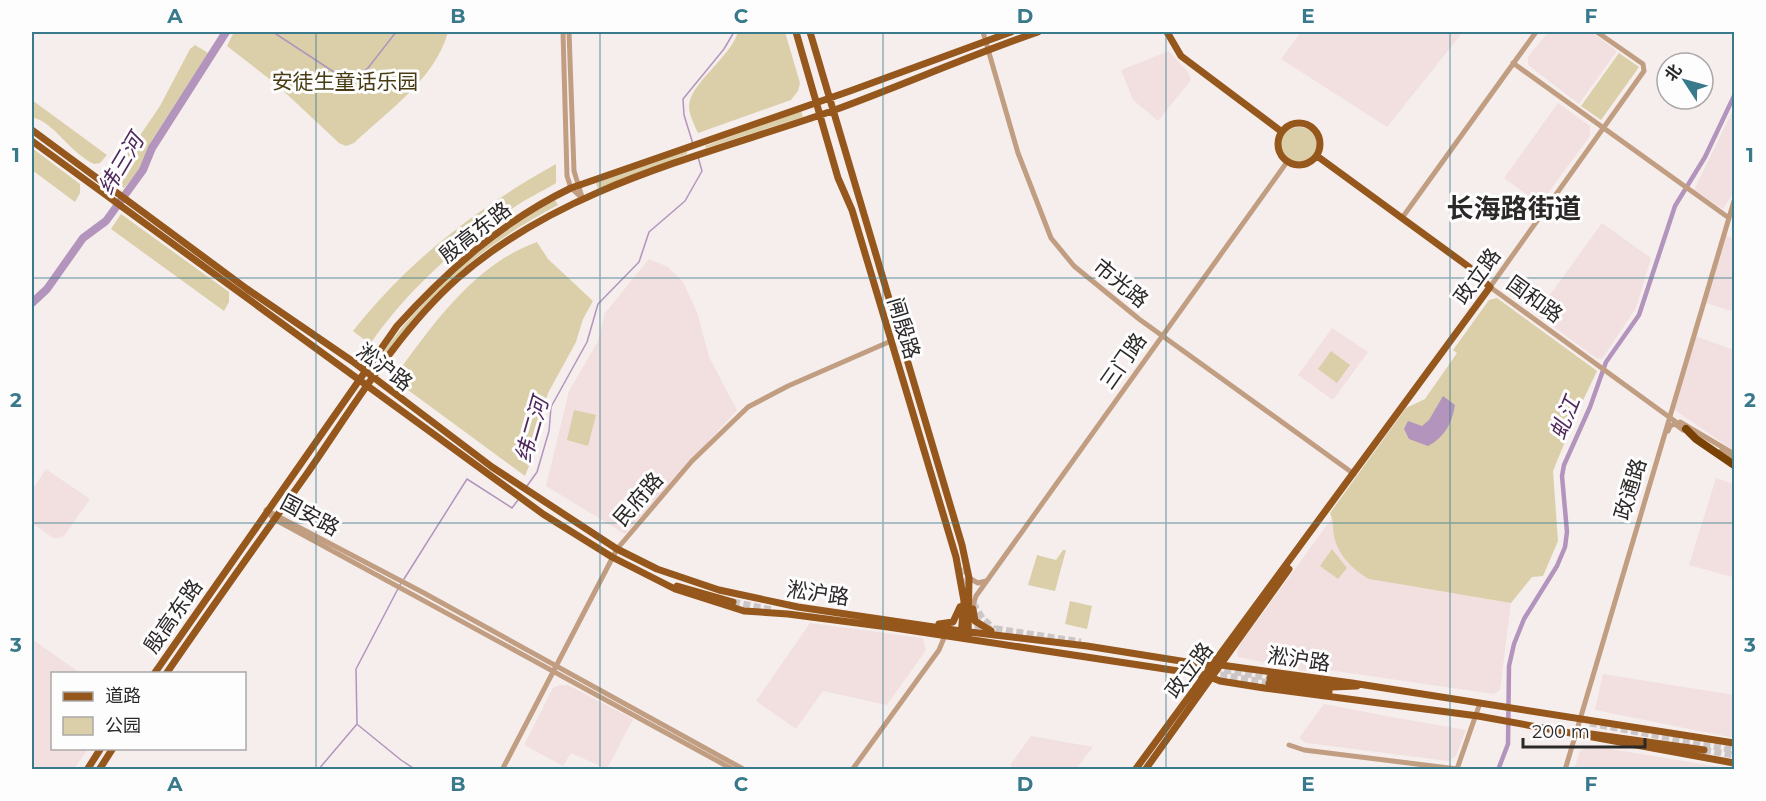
<svg xmlns="http://www.w3.org/2000/svg" width="1766" height="801" viewBox="0 0 1766 801" font-family="Montserrat,'Noto Sans SC',sans-serif">
<style>
.built{fill:#f1e0df}
.green{fill:#dacfa9}
.water{fill:#b294bc}
.lines{fill:none;stroke-linecap:round;stroke-linejoin:round}
.stream{stroke:#b294bc;stroke-width:1.5}
.canal{stroke:#b294bc;stroke-width:4.5}
.river{stroke:#b294bc;stroke-width:8}
.major-tunnel{stroke:#cdc6c6;stroke-width:7;stroke-dasharray:7 3.5;stroke-linecap:butt}
.minor{stroke:#c19e82;stroke-width:5}
.major{stroke:#95571c;stroke-width:7}
.highway{stroke:#7b4205;stroke-width:8}
.grid{fill:none;stroke:#387a8b;stroke-width:1.5;stroke-opacity:0.55}
.labels{text-anchor:middle;dominant-baseline:central;stroke-width:6;stroke-linejoin:round;paint-order:stroke}
.park-label{font-size:21px;fill:#463b13;stroke:#fefdfd}
.street-label{font-size:21px;fill:#2b2828;stroke:#fefdfd}
.water-label{font-size:22px;font-style:italic;fill:#4f275b;stroke:#fefdfd}
.district-label{font-size:27px;font-weight:bold;fill:#2b2828;stroke:#fefdfd}
.neatline{fill:none;stroke:#387a8b;stroke-width:2}
.grid-label{font-size:20px;text-anchor:middle;font-weight:bold;fill:#387a8b}
</style>
<rect width="100%" height="100%" fill="#f6eeed"/>
<!-- built -->
<path class="built" d="M 1301,32 L 1463,32 L 1387,127 L 1281,59 Z
M 1548,32 L 1591,32 L 1617,51 L 1579,104 L 1528,65 L 1528,57 Z
M 1169,51 L 1188,72 L 1191,80 L 1158,121 L 1133,100 L 1121,70 Z
M 1558,103 L 1590,126 L 1590,136 L 1540,204 L 1504,178 Z
M 1734,108 L 1734,192 L 1723,209 L 1694,190 Z
M 1602,223 L 1651,258 L 1636,308 L 1602,359 L 1596,358 L 1536,314 Z
M 1726,235 L 1734,239 L 1734,312 L 1706,303 Z
M 649,259 L 668,267 L 683,282 L 697,312 L 709,357 L 737,410 L 625,534 L 546,486 L 569,391 L 598,341 L 605,313 Z
M 1332,328 L 1368,352 L 1333,400 L 1298,375 Z
M 1695,336 L 1734,350 L 1734,451 L 1672,408 Z
M 46,469 L 90,499 L 64,536 L 58,538 L 53,538 L 32,523 L 32,490 Z
M 1716,478 L 1734,484 L 1734,568 L 1732,577 L 1689,565 Z
M 1332,518 L 1333,534 L 1369,579 L 1511,603 L 1500,690 L 1494,694 L 1328,670 L 1306,671 L 1238,657 L 1237,651 L 1241,643 Z
M 810,623 L 923,638 L 926,650 L 887,705 L 823,691 L 796,729 L 756,701 Z
M 32,639 L 80,673 L 52,674 L 52,748 L 88,749 L 74,769 L 41,769 L 32,765 Z
M 1603,674 L 1734,695 L 1734,738 L 1595,710 Z
M 559,685 L 568,685 L 633,719 L 607,769 L 571,753 L 563,766 L 524,745 L 553,688 Z
M 1324,704 L 1386,716 L 1466,730 L 1456,756 L 1448,761 L 1306,743 L 1299,738 Z
M 1031,736 L 1093,747 L 1076,769 L 1016,769 L 1010,765 Z
M 1589,746 L 1592,746 L 1733,769 L 1574,769 L 1580,751 Z"/>
<!-- green -->
<path class="green" d="M 234,32 L 448,32 C 435,79 389,110 354,143 L 346,146 L 339,143 L 277,85 L 227,46 Z
M 738,32 L 785,32 L 800,83 L 798,91 L 791,100 L 698,133 C 694,124 689,115 689,106 C 690,83 730,58 738,32 Z
M 195,45 L 208,53 L 152,140 L 140,169 L 124,188 L 114,179 L 115,172 L 160,106 L 190,49 Z
M 1619,53 L 1639,67 L 1601,120 L 1581,106 Z
M 32,100 L 107,155 L 100,163 L 94,164 C 70,153 55,123 32,117 Z
M 801,110 L 803,117 L 706,148 L 705,146 Z
M1281 145a18 18 0 1 1 36 0a18 18 0 1 1-36 0Z
M 32,148 L 80,184 L 80,193 L 75,202 L 32,170 Z
M 687,151 L 687,154 L 598,189 L 596,183 Z
M 556,164 L 556,183 C 543,191 529,197 516,206 C 461,242 408,289 370,344 L 353,331 C 409,260 477,208 556,164 Z
M 555,200 L 558,205 C 516,227 473,256 440,291 C 419,313 401,339 382,362 L 378,359 C 425,293 485,240 555,200 Z
M 121,214 L 229,292 L 229,302 L 224,311 L 111,229 Z
M 537,242 L 548,259 L 593,301 L 583,319 L 576,342 L 548,393 L 538,431 L 530,443 L 532,458 L 525,476 L 393,379 C 431,327 473,265 537,242 Z
M 1497,298 L 1597,371 L 1576,415 L 1553,471 L 1558,541 L 1543,576 L 1532,577 L 1511,603 L 1369,579 C 1353,570 1338,555 1334,536 C 1332,527 1334,522 1330,513 L 1406,408 L 1425,399 L 1457,353 L 1453,350 L 1489,300 Z
M 1331,351 L 1350,365 L 1337,383 L 1318,369 Z
M 574,410 L 596,415 L 588,446 L 567,440 Z
M 1332,549 L 1347,568 L 1338,579 L 1320,566 Z
M 1063,550 L 1066,550 L 1055,591 L 1028,585 L 1037,555 L 1056,560 Z
M 1070,601 L 1092,606 L 1087,629 L 1065,624 Z"/>
<!-- water -->
<path class="water" d="M 1443,396 L 1455,405 C 1452,423 1445,437 1428,446 L 1409,439 L 1404,429 L 1408,421 L 1422,426 L 1429,420 Z"/>
<g class="lines">
<!-- stream -->
<path class="stream" d="M 273,32 L 340,76 L 360,74 L 368,68 L 396,32
M 693,144 L 684,115 L 683,99 L 724,49 L 734,32
M 527,486 L 537,472 L 549,431 L 551,407 L 587,342 L 598,304 L 639,262 L 649,232 L 685,201 L 702,171 L 698,157
M 404,579 L 467,479 L 512,508 L 518,500
M 358,725 L 401,760 L 416,770
M 318,770 L 357,724 L 356,669 L 401,583"/>
<!-- canal -->
<path class="canal" d="M 1498,770 L 1508,744 L 1509,666 L 1514,644 L 1524,619 L 1557,566 L 1565,547 L 1567,532 L 1562,476 L 1564,465 L 1590,407 L 1606,362 L 1639,315 L 1675,206 L 1705,157 L 1734,96"/>
<!-- river -->
<path class="river" d="M 32,303 L 47,289 L 83,238 L 106,221 L 143,170 L 152,148 L 226,32"/>
<!-- major-tunnel -->
<path class="major-tunnel" d="M 961,568 L 968,595
M 733,602 L 772,610
M 973,603 L 982,618 L 994,629
M 964,628 L 997,629 L 1081,642
M 1214,668 L 1270,678
M 1210,673 L 1269,683
M 1590,723 L 1734,750
M 1704,750 L 1734,755"/>
<!-- minor -->
<path class="minor" d="M 563,32 L 567,176 L 571,188 L 583,199
M 569,32 L 574,171 L 582,197
M 983,32 L 1018,153 L 1051,238 L 1074,266 L 1139,319 L 1354,474
M 1597,32 L 1643,64 L 1644,71 L 1490,287 L 1687,430
M 1513,63 L 1729,218
M 1402,218 L 1536,32
M 1680,422 L 1734,454
M 1668,431 L 1670,426 L 1675,424 L 1683,430
M 1721,451 L 1734,460
M 266,510 L 424,593 L 745,770
M 267,511 L 274,519 L 734,770
M 969,578 L 978,583 L 986,581
M 971,611 L 976,596 L 1287,162
M 1289,745 L 1304,750 L 1457,769 L 1480,703
M 502,770 L 617,549 L 692,461 L 748,407 L 788,386 L 891,341
M 852,770 L 939,650 L 946,633
M 1565,770 L 1734,201"/>
<!-- major -->
<path class="major" d="M 796,32 L 838,178 L 852,210 L 956,557 L 964,601 L 961,635
M 810,32 L 962,545 L 969,578 L 968,636
M 1167,32 L 1181,56 L 1282,132
M1278 144a21 21 0 1 1 42 0a21 21 0 1 1-42 0Z
M 32,130 L 247,289 L 352,361 L 492,467 L 617,549 L 657,569 L 719,590 L 798,607 L 961,631 L 1087,646 L 1212,666 L 1221,665 L 1352,683 L 1734,743
M 32,141 L 543,514 L 612,557 L 675,589 L 744,611 L 788,614 L 888,627 L 1205,675 L 1220,681 L 1264,688 L 1478,716 L 1734,763
M 677,586 L 733,602
M 973,609 L 975,621 L 991,631
M 939,624 L 953,622 L 960,607
M 154,674 L 397,326 C 448,270 503,221 571,188 L 850,91 L 1011,32
M 166,674 C 212,607 259,541 306,475 C 352,409 397,332 458,278 C 563,186 703,156 832,111 C 901,86 968,56 1038,32
M 1270,678 L 1332,687 L 1357,686
M 1269,683 L 1329,692
M 1591,734 L 1704,750
M 87,770 L 101,748
M 99,770 L 113,748
M 1135,770 L 1490,287 L 1469,267 L 1317,156
M 1145,770 L 1289,569"/>
<!-- highway -->
<path class="highway" d="M 1686,429 L 1696,439 L 1734,465"/>
</g>
<!-- grid -->
<path class="grid" d="M 316,32 L 316,770M 600,32 L 600,770M 883,32 L 883,770M 1166,32 L 1166,770M 1450,32 L 1450,770M 32,278 L 1734,278M 32,523 L 1734,523"/>
<g class="labels">
<!-- park labels -->
<g class="park-label">
<text x="345" y="81">安徒生童话乐园</text>
</g>
<!-- street labels -->
<g class="street-label">
<text transform="translate(475 232) rotate(-38)">殷高东路</text>
<text transform="translate(1477 276) rotate(-54)">政立路</text>
<text transform="translate(1121 283) rotate(39)">市光路</text>
<text transform="translate(1535 299) rotate(36)">国和路</text>
<text transform="translate(904 328) rotate(73)">闸殷路</text>
<text transform="translate(1123 361) rotate(-55)">三门路</text>
<text transform="translate(385 367) rotate(37)">淞沪路</text>
<text transform="translate(1630 489) rotate(-73)">政通路</text>
<text transform="translate(638 499) rotate(-49)">民府路</text>
<text transform="translate(310 515) rotate(28)">国安路</text>
<text transform="translate(818 593) rotate(8)">淞沪路</text>
<text transform="translate(173 616) rotate(-55)">殷高东路</text>
<text transform="translate(1299 659) rotate(8)">淞沪路</text>
<text transform="translate(1189 670) rotate(-53)">政立路</text>
</g>
<!-- water labels -->
<g class="water-label">
<text transform="translate(121 164) rotate(-59)">纬三河</text>
<text transform="translate(1565 418) rotate(-68)">虬江</text>
<text transform="translate(532 430) rotate(-74)">纬二河</text>
</g>
<!-- district labels -->
<g class="district-label">
<text x="1514" y="208">长海路街道</text>
</g>
</g>
<!-- border -->
<rect width="1766" height="801" fill="none" stroke="#fefdfd" stroke-width="66"/>
<!-- legend -->
<rect x="51" y="672" width="195" height="78" fill="#fefdfd" stroke="#aaa8a8" stroke-width="1.5"/>
<rect x="63" y="692" width="30" height="9" fill="#95571c" stroke="#aaa8a8" stroke-width="1.5"/>
<text x="105" y="702" font-size="18" fill="#2b2828">道路</text>
<rect x="63" y="717" width="30" height="18" fill="#dacfa9" stroke="#aaa8a8" stroke-width="1.5"/>
<text x="105" y="732" font-size="18" fill="#2b2828">公园</text>
<!-- north arrow -->
<g transform="translate(1685 81) rotate(306)"><circle r="28" fill="#fefdfd" stroke="#aaa8a8" stroke-width="1.5"/>
<path d="M0-4.5L10 22L0 15L-10 22Z" fill="#387a8b"/>
<text y="-9" font-size="16" font-weight="bold" text-anchor="middle" fill="#2b2828">北</text>
</g>
<!-- scale -->
<path d="M1523 738v9h122v-9" fill="none" stroke="#2b2828" stroke-width="3"/>
<text x="1532" y="738" font-size="18" fill="#2b2828" stroke="#fefdfd" stroke-width="4.5" paint-order="stroke">200 m</text>
<rect x="33" y="33" width="1700" height="735" class="neatline"/>
<g class="grid-label">
<text x="175" y="23">A</text>
<text x="458" y="23">B</text>
<text x="741" y="23">C</text>
<text x="1025" y="23">D</text>
<text x="1308" y="23">E</text>
<text x="1591" y="23">F</text>
<text x="16" y="162">1</text>
<text x="1750" y="162">1</text>
<text x="16" y="407">2</text>
<text x="1750" y="407">2</text>
<text x="16" y="652">3</text>
<text x="1750" y="652">3</text>
<text x="175" y="791">A</text>
<text x="458" y="791">B</text>
<text x="741" y="791">C</text>
<text x="1025" y="791">D</text>
<text x="1308" y="791">E</text>
<text x="1591" y="791">F</text>
</g>
</svg>
